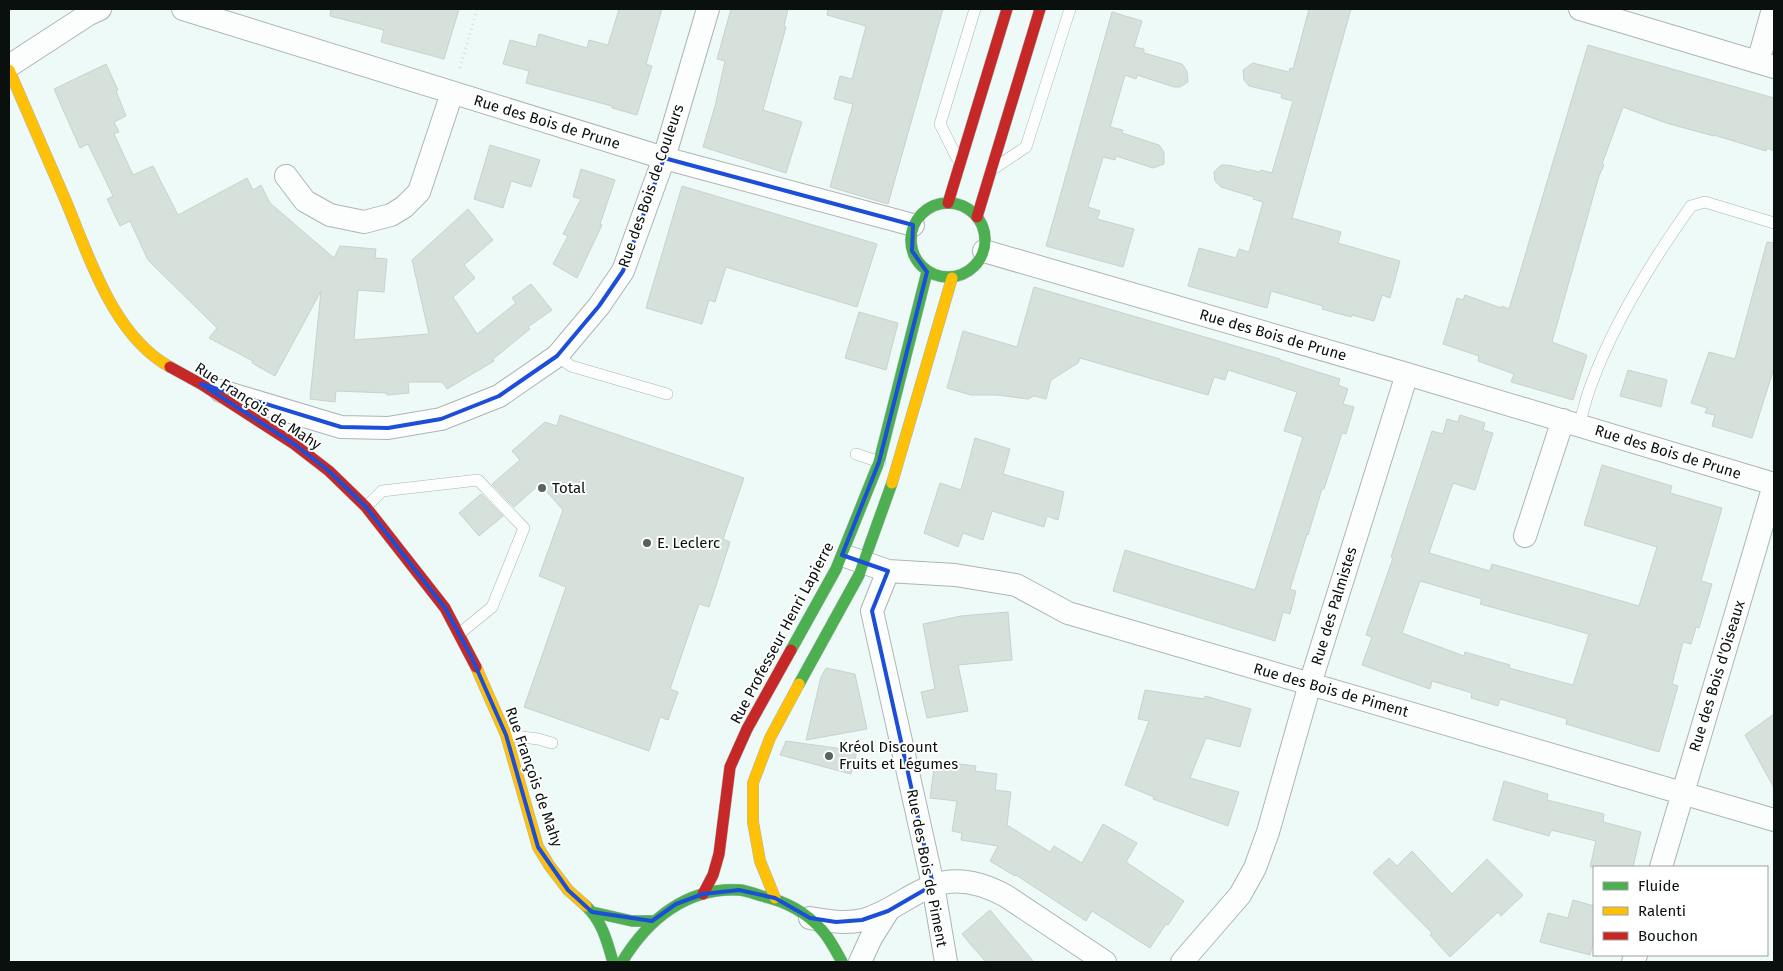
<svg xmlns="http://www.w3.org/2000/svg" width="1783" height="971" viewBox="0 0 1783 971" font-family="'Fira Sans',sans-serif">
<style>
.building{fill:#d6e1db;stroke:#cad1ce;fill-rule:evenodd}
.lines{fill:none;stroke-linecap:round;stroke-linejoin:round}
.lane-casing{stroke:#adb5b3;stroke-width:12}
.street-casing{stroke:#adb5b3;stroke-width:24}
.fast-casing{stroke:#adb5b3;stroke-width:12}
.slow-casing{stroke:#adb5b3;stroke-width:12}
.jam-casing{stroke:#adb5b3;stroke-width:12}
.path{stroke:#d8dbdb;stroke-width:3;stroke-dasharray:1 4;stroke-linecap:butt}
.lane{stroke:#fcfefe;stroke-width:11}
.street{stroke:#fcfefe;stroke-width:22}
.fast{stroke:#4caf50;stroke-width:11}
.slow{stroke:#ffc107;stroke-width:11}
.jam{stroke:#c62828;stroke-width:11}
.marked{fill:none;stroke:#1d4ed8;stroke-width:4;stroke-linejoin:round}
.poi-dot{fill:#596260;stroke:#fff;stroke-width:2}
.labels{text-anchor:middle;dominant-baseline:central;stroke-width:4;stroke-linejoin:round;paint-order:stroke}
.street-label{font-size:15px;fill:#09100e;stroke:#fff}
.poi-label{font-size:15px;fill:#09100e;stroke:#fff;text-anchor:start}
</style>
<rect width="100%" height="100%" fill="#eefaf7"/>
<!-- building -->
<path class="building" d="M 331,9 L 459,9 L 444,59 L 381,42 L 384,30 L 330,16 Z
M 619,9 L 662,9 L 646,64 L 652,66 L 637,115 L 612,108 L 612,106 L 526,83 L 529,71 L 503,64 L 510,40 L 536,47 L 539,34 L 587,48 L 589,40 L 608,45 Z
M 731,9 L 788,9 L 784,26 L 786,27 L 763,110 L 802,122 L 786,173 L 703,147 L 715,106 L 725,61 L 717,59 Z
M 828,9 L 943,9 L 888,204 L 830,187 L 853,104 L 834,99 L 840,76 L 852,79 L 866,26 L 827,15 Z
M 1309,9 L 1351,9 L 1292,218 L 1341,232 L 1338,243 L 1400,261 L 1390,298 L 1382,295 L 1374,321 L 1352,315 L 1351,317 L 1322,309 L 1323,306 L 1271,291 L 1267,308 L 1188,286 L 1199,248 L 1236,258 L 1239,249 L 1249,252 L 1263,202 L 1253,199 L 1254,197 L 1221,187 L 1215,181 L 1214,172 L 1221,165 L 1228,165 L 1260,172 L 1261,170 L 1272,173 L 1293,101 L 1281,98 L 1282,94 L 1249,86 L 1244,80 L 1243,70 L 1253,63 L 1289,72 L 1290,68 L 1293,69 Z
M 1112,12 L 1142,21 L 1134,47 L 1144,49 L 1144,53 L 1182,64 L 1187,71 L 1188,82 L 1180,87 L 1174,87 L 1137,75 L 1136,79 L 1125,75 L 1110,127 L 1123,130 L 1122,133 L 1159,145 L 1164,152 L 1164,164 L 1153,168 L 1116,156 L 1115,160 L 1103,157 L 1088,207 L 1100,211 L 1097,219 L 1134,229 L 1123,267 L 1046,246 Z
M 1588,45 L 1774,98 L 1774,151 L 1767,148 L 1766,151 L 1714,135 L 1714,136 L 1666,123 L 1623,107 L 1602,164 L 1604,165 L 1599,176 L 1552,342 L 1587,355 L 1573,400 L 1511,382 L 1514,374 L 1478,361 L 1479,356 L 1443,344 L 1457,298 L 1463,300 L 1465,295 L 1501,308 L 1502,306 L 1509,309 Z
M 106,64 L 118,90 L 116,91 L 126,116 L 114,122 L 119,132 L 114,134 L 133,175 L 153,166 L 178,215 L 247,178 L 253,190 L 261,185 L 270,203 L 334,258 L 340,246 L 376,249 L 375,258 L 387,259 L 384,292 L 358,290 L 354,340 L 429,334 L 412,260 L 468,209 L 493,240 L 464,265 L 475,278 L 453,297 L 477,334 L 516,303 L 512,298 L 531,284 L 552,310 L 528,327 L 530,329 L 493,359 L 494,361 L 447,389 L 442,382 L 408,382 L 409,393 L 387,395 L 387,393 L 336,391 L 335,402 L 310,399 L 321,291 L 275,376 L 252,363 L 253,361 L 209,338 L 217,328 L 148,260 L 130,221 L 120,226 L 107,199 L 113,196 L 88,144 L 80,148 L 54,89 Z
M 490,145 L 540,160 L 531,187 L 511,181 L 503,208 L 474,199 Z
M 581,169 L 615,180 L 600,224 L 602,225 L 577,278 L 553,264 L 568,236 L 563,234 L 581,199 L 573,197 Z
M 682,186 L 877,244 L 857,307 L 726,267 L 715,302 L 709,300 L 702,324 L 646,308 Z
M 1767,242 L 1774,243 L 1774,368 L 1752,438 L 1712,426 L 1715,415 L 1705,413 L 1707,408 L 1691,403 L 1709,352 L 1735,359 Z
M 1034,287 L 1280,359 L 1280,360 L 1340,379 L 1338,385 L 1348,389 L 1343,404 L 1354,407 L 1346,434 L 1342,433 L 1324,489 L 1322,489 L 1308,535 L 1307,534 L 1290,589 L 1296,591 L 1290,614 L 1283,612 L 1275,641 L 1113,591 L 1125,550 L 1255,590 L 1303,437 L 1284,431 L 1297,392 L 1228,370 L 1225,380 L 1214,377 L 1208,395 L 1080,358 L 1078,363 L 1051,380 L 1046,399 L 1034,396 L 1028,399 L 997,395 L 971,395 L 947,388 L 963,331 L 1017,347 Z
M 859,312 L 898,323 L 886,370 L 845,358 Z
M 1628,370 L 1667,380 L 1661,407 L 1620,396 Z
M 560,415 L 744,478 L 723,539 L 730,542 L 709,607 L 699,604 L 670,689 L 678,692 L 668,720 L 660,717 L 649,751 L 524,707 L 566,587 L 539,576 L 563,510 L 540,484 L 514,507 L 492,484 L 520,460 L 512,451 L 545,422 L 557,426 Z
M 1460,415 L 1485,423 L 1483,430 L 1493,433 L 1475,490 L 1453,483 L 1429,553 L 1490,571 L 1492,564 L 1639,606 L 1657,547 L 1584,525 L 1602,465 L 1672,486 L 1670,493 L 1722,508 L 1701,581 L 1712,584 L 1699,628 L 1696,627 L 1691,644 L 1683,642 L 1672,684 L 1678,686 L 1659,752 L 1566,724 L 1567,719 L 1500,699 L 1498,706 L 1471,698 L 1472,693 L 1432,681 L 1430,689 L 1362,665 L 1372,637 L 1366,635 L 1393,558 L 1391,557 L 1432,431 L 1443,434 L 1447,419 L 1458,422 ZM 1420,581 L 1482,599 L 1480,604 L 1589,634 L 1573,685 L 1509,668 L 1510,665 L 1465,652 L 1464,656 L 1402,633 Z
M 975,438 L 1010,449 L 1003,474 L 1064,492 L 1058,520 L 1047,516 L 1044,527 L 992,511 L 983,540 L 963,533 L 958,547 L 924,533 L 940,483 L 961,490 Z
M 481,494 L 503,516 L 479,536 L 459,513 Z
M 1008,612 L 1012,660 L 958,665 L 968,711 L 927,718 L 921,692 L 935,689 L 923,624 L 961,616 Z
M 826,668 L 855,674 L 867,729 L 806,740 L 821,677 Z
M 1145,690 L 1204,699 L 1205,696 L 1251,709 L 1240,747 L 1206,738 L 1190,778 L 1239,792 L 1228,826 L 1153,799 L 1154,797 L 1125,785 L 1149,721 L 1138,719 Z
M 1774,714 L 1774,788 L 1745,735 Z
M 786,741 L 857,751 L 851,774 L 780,755 Z
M 935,761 L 976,766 L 975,771 L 997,774 L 995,790 L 1011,792 L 1007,825 L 1050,852 L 1054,846 L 1082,863 L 1103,824 L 1137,843 L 1126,862 L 1184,901 L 1168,925 L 1166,924 L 1150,948 L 1092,911 L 1086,921 L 1016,875 L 1015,876 L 990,861 L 998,846 L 961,840 L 962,833 L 952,831 L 957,801 L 930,798 Z
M 1504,781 L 1548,794 L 1547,800 L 1604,814 L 1603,822 L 1641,832 L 1633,867 L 1590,867 L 1596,841 L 1551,830 L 1549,836 L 1493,820 Z
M 1412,851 L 1452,894 L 1487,859 L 1523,895 L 1501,916 L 1498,912 L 1450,957 L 1430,935 L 1432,933 L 1373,873 L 1389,858 L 1397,866 Z
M 1573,900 L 1594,906 L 1594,940 L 1590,955 L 1540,942 L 1548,913 L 1568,918 Z
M 990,910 L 1000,922 L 1034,962 L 986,962 L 971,945 L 962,934 Z"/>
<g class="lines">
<defs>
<path id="lane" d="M 957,158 L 940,124 L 975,9
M 996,167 L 1026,147 L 1070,9
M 557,356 L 571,366 L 667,394
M 1579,425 C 1583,412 1586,398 1591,385 C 1613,325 1654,258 1691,206 L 1705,202 L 1774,223
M 856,454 L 880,462
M 366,507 L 382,491 L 478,480 L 524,528 L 492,607 L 459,634
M 507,735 L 538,739 L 552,743"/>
<path id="street" d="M 183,9 L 664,158 L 913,225
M 1580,9 L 1774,67
M 1758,62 L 1773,9
M 9,66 L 89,14 L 100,9
M 286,176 L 305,201 L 330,215 L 364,222 L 391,215 L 404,207 L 419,192 L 452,93
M 984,251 L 1407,374 L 1774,484
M 221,391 L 341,427 L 388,428 L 441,419 L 499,396 L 557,356 L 599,306 L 623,271 L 664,158 L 708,9
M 1525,536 L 1563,420
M 848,557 L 888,571 L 955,575 L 1016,585 L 1068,613 L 1774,820
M 888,571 L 872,611 L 933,885 L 946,962
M 1661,867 L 1774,485
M 810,918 C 827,921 845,924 863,920 C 889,913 908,895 932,886 C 957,876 984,884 1006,896 L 1105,962
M 860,962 L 871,938 L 888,911
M 1182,962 L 1240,895 L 1255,868 L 1268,832 L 1310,684 L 1407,374
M 1633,962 L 1636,955"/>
<path id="fast" d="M911 240a37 37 0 1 1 74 0a37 37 0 1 1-74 0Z
M 791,650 L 836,569 L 879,462 L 927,272
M 799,684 L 859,575 L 892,483
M 586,906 C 602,921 607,941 613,962
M 592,912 L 632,921 L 652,921
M 622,962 C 648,919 687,887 740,890 C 748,891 755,894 762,896 C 785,901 806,912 822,930 C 830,939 836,951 842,962"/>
<path id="slow" d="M 9,70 C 28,113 46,156 65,199 C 89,256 113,336 170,367
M 892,483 L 952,278
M 476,667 L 506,735 L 538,847 L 549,865 L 568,890 L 586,906
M 775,898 L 760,861 L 753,822 L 753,783 L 770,738 L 799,684"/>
<path id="jam" d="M 948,203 L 1007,9
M 977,217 L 1040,9
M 170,367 L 201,384 L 294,444 L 329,471 L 366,507 L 445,608 L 476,667
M 703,894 L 713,875 L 719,854 L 730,767 L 747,729 L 791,650"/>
</defs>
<!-- lane casing -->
<use href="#lane" class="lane-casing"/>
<!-- street casing -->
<use href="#street" class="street-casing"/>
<!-- fast casing -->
<use href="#fast" class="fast-casing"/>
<!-- slow casing -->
<use href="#slow" class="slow-casing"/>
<!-- jam casing -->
<use href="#jam" class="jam-casing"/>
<!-- path -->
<path class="path" d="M 460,68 L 477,9"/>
<!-- lane -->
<use href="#lane" class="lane"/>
<!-- street -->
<use href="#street" class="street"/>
<!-- fast -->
<use href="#fast" class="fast"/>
<!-- slow -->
<use href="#slow" class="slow"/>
<!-- jam -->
<use href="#jam" class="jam"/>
</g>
<!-- marked area -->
<path class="marked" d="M 664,158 L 913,225 L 912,251 L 927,272 L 879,462 L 842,555 L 888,571 L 872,611 L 933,885 L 888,911 L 862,920 L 836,922 L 810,918 L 775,898 L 739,890 L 703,894 L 676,904 L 652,921 L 592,912 L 568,890 L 538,847 L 506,735 L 471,656 L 445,608 L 366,507 L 329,471 L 294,444 L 201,384 L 341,427 L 388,428 L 441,419 L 499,396 L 557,356 L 599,306 L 623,271 Z"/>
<!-- markers -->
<g class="poi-dot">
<circle cx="542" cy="488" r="5"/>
<circle cx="647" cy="543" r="5"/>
<circle cx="829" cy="756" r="5"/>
</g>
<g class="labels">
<!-- street labels -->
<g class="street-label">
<text transform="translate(547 122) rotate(17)">Rue des Bois de Prune</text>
<text transform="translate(651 186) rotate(-71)">Rue des Bois de Couleurs</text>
<text transform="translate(1273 335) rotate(16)">Rue des Bois de Prune</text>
<text transform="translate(258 406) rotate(33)">Rue François de Mahy</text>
<text transform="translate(1668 452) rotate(17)">Rue des Bois de Prune</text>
<text transform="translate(1334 606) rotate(-73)">Rue des Palmistes</text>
<text transform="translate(782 633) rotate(-62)">Rue Professeur Henri Lapierre</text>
<text transform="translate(1717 676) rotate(-73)">Rue des Bois d'Oiseaux</text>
<text transform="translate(1331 690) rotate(16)">Rue des Bois de Piment</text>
<text transform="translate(534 777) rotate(71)">Rue François de Mahy</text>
<text transform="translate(927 868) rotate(79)">Rue des Bois de Piment</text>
</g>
<!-- poi labels -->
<g class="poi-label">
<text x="552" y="488">Total</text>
<text x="657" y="543">E. Leclerc</text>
<text x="839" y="747">Kréol Discount<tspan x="839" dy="17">Fruits et Légumes</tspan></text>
</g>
</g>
<!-- border -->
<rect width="1783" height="971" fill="none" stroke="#09100e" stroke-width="20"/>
<!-- legend -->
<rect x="1593" y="866" width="175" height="90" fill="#ffffff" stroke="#9d9f9f"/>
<rect x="1603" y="882" width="25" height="8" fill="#4caf50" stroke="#9d9f9f"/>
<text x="1638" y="891" font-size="15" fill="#09100e">Fluide</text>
<rect x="1603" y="907" width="25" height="8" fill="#ffc107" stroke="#9d9f9f"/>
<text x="1638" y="916" font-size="15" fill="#09100e">Ralenti</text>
<rect x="1603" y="932" width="25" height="8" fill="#c62828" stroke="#9d9f9f"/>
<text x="1638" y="941" font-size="15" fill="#09100e">Bouchon</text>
</svg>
